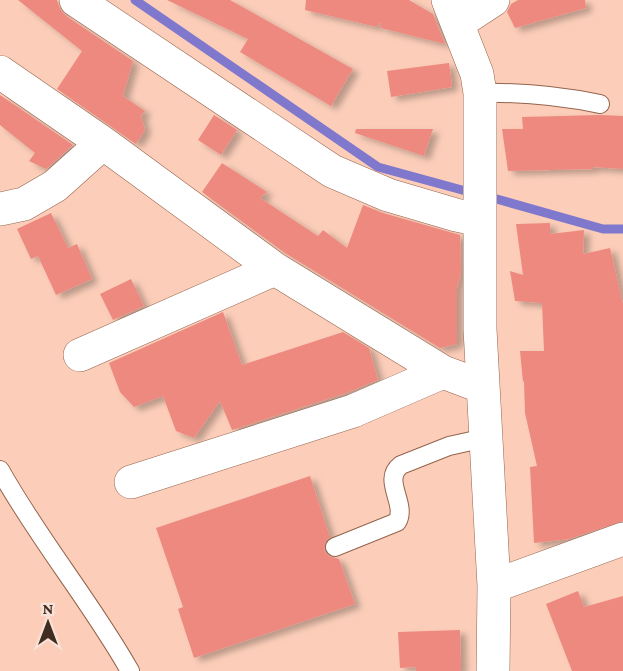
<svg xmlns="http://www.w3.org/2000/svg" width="623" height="671" viewBox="0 0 623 671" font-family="'Crimson Pro',serif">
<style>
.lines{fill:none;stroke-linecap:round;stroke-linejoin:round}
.stream{stroke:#7f78cc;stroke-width:9}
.building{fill:#ee8980;filter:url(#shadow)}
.service-casing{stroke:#95634c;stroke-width:20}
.minor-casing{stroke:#95634c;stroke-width:34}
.service{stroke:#fff;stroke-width:18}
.minor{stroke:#fff;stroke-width:33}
</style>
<defs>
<filter id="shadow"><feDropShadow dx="6" dy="4" stdDeviation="3" flood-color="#0004"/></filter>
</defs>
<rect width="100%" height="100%" fill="#fcceb9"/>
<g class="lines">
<!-- stream -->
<path class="stream" d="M 135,0 L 378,167 L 473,193
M 486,196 L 603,229 L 623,229"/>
</g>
<!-- building -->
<path class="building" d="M 18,0 L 57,0 L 60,9 L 66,16 L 133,61 L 123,96 L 145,111 L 141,116 L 145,130 L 136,144 L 57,89 L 82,51 Z
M 167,0 L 230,0 L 353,69 L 331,106 L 240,52 L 248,39 Z
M 306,0 L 409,0 L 433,14 L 445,44 L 381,28 L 380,22 L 377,27 L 305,10 Z
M 518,0 L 585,0 L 586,8 L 515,28 L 507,12 L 511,4 Z
M 449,63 L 452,87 L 391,97 L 387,71 Z
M 0,95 L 73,145 L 46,169 L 29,161 L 35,153 L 0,125 Z
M 214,115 L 237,130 L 221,155 L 198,140 Z
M 600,115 L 623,116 L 623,169 L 593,167 L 593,169 L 508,171 L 502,129 L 523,129 L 522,117 Z
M 356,129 L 433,129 L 424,156 L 355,133 Z
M 222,163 L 267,192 L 260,198 L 318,236 L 323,230 L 347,248 L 363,205 L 383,213 L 460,235 L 461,273 L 457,288 L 457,344 L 440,348 L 285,253 L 202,192 Z
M 51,213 L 68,248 L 77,244 L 92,279 L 56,295 L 38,256 L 31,259 L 17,229 Z
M 550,223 L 550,234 L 584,230 L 583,254 L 610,248 L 623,304 L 623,521 L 569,539 L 534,543 L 530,467 L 537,466 L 525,413 L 524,381 L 523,382 L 520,351 L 544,351 L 542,303 L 515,301 L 510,271 L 523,275 L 516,224 Z
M 131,279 L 144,306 L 113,320 L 100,294 Z
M 223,312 L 242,365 L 343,332 L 369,348 L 378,380 L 346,393 L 232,430 L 220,401 L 194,438 L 176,431 L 163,396 L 134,407 L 120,392 L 109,363 Z
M 310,476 L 330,537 L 326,541 L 324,551 L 329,556 L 339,559 L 355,604 L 194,658 L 178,609 L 183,607 L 156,528 Z
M 578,591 L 584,607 L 623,596 L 623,671 L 572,671 L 546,604 Z
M 460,630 L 461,671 L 416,671 L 416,667 L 400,668 L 398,632 Z"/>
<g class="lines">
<defs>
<path id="service" d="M 480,93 C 520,92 561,96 600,104
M 0,470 C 39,540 91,602 130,671
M 335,547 L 397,522 C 408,504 381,480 401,465 L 449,446 L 485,438"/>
<path id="minor" d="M 76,0 L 332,171 L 388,195 L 456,215 L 479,220
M 448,0 L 477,74 L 480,93 L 480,329 L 494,586 L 493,671
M 458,23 L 493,0
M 0,72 L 103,143 L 275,269 L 443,372 L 483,387
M 0,209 L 24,204 L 55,186 L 103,143
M 80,355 L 275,269
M 131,482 L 353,411 L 443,372
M 494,586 L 623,539"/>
</defs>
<!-- service casing -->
<use href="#service" class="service-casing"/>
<!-- minor casing -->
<use href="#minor" class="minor-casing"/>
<!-- service -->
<use href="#service" class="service"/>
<!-- minor -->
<use href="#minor" class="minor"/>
</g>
<!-- north arrow -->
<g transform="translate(48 623)" stroke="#f8e1d7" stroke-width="4.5" paint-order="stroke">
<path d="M0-4.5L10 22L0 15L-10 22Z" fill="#412c21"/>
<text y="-9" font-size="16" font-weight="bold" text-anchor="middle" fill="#412c21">N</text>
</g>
</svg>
